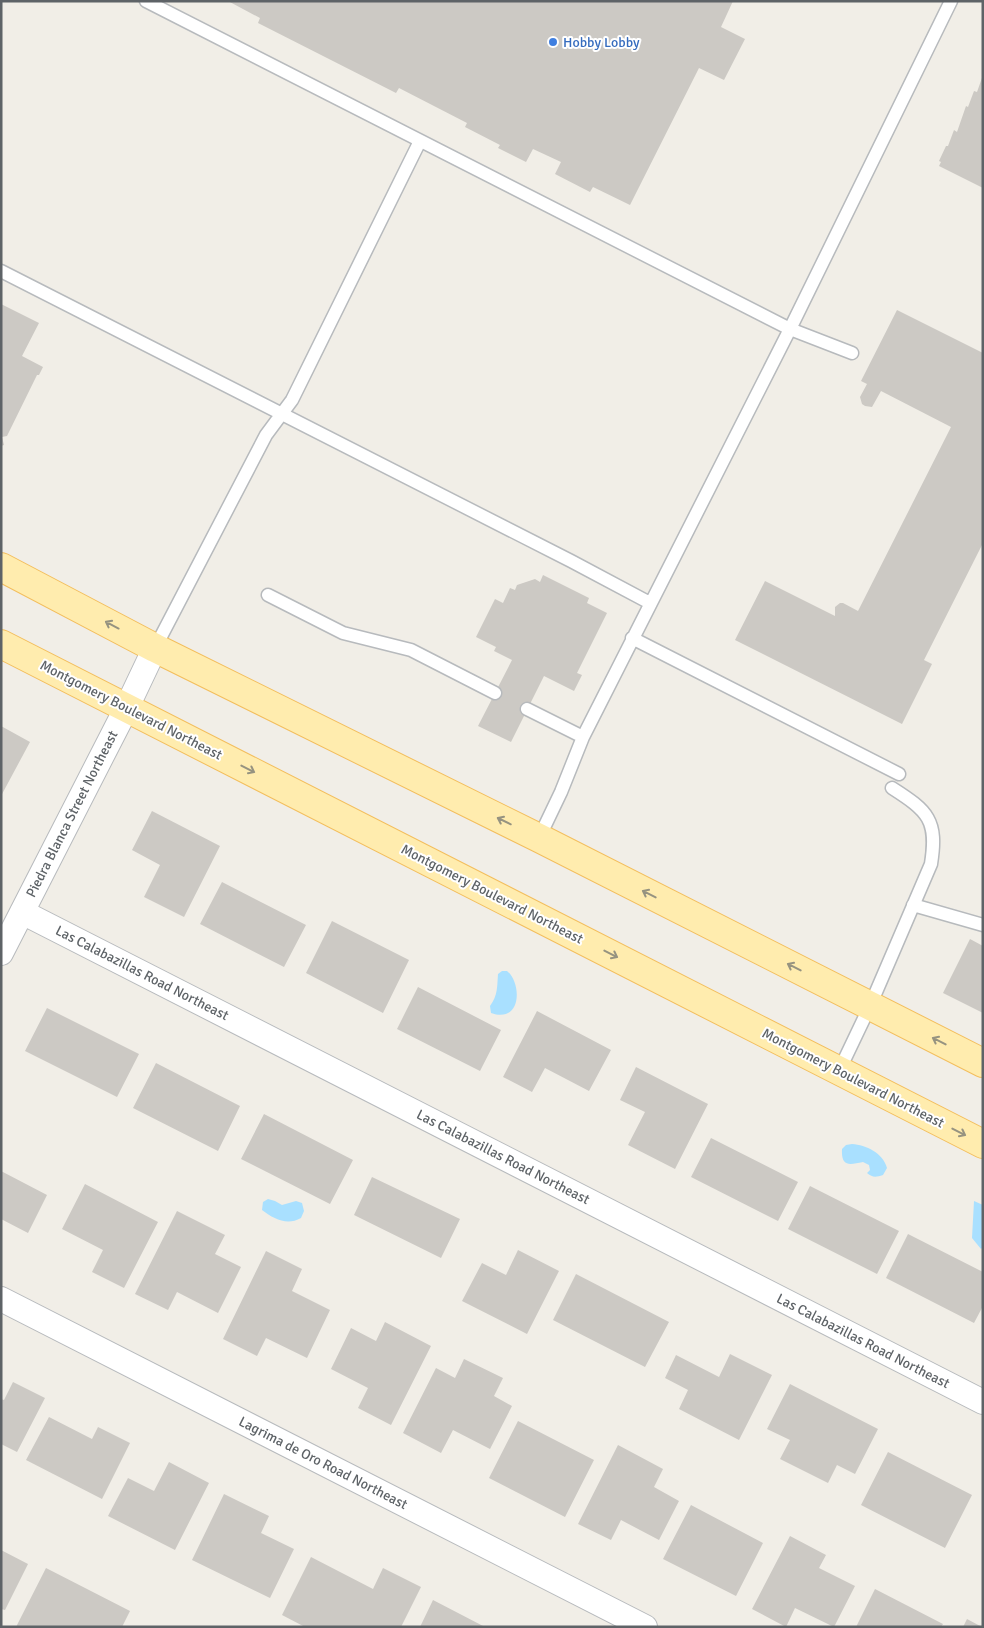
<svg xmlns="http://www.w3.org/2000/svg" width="984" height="1628" viewBox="0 0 984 1628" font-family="Signika,sans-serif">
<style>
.water{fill:#a9e0ff}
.building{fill:#ccc9c4}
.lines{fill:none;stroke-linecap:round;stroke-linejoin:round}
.lane-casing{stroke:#b7babd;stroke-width:15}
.street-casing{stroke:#b7babd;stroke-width:26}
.primary-casing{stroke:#f3be5d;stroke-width:30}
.lane{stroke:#fff;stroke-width:12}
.street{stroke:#fff;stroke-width:24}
.primary{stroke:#ffecae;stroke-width:28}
.oneway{stroke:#969380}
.shop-dot{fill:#3f7fe0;stroke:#fff;stroke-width:2}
.labels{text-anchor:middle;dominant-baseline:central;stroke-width:4;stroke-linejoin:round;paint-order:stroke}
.shop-label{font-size:14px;fill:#366cbe;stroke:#fff;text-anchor:start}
.street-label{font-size:14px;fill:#5e6367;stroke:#fff}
</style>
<rect width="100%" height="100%" fill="#f1eee7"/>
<!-- water -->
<path class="water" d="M 502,971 L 507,971 C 522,983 522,1024 491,1013 L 490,1006 C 498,995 497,987 498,974 Z
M 852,1144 C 866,1145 883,1153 887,1168 L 883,1175 C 876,1177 873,1178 867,1173 L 870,1170 L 869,1165 L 863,1162 C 849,1165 841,1167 842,1149 L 846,1145 Z
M 268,1199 L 275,1201 L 282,1205 L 296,1201 L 302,1203 L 304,1211 L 301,1218 C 287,1226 274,1219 262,1210 L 263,1202 Z
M 974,1201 L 983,1205 L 983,1247 L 981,1249 L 972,1238 Z"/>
<!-- building -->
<path class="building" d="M 228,1 L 733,1 L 721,27 L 745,39 L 724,80 L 699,68 L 630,205 L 593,187 L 590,192 L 555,174 L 561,162 L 533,149 L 526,162 L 498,148 L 500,145 L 465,127 L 467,123 L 399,88 L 396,93 L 258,23 L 260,18 Z
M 983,75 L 983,188 L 939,166 L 941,162 L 939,161 L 946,146 L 948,146 L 954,130 L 957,132 L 966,106 L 968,107 L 974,91 L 977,92 Z
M 1,304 L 39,323 L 22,356 L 43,367 L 39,375 L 37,375 L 7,436 L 2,437 L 4,445 L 1,446 Z
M 897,310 L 983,353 L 983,543 L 924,660 L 932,664 L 902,724 L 735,640 L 765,581 L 835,616 L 835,607 L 840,603 L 843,603 L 858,611 L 951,427 L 881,391 L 872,407 L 865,406 L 862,404 L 860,397 L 867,384 L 861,381 Z
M 543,575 L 589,598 L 587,603 L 607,613 L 577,673 L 582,675 L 574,691 L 544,676 L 511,742 L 478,726 L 512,660 L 494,651 L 496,647 L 476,637 L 495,599 L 503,603 L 510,588 L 515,590 L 517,585 L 535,579 L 540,582 Z
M 1,726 L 30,742 L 1,796 Z
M 152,811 L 220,846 L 184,917 L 144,897 L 160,865 L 132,850 Z
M 222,882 L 306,925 L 284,967 L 200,924 Z
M 332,921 L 409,960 L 383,1013 L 306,973 Z
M 970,939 L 983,946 L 983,1013 L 943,993 Z
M 418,987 L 501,1030 L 480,1071 L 397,1029 Z
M 47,1008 L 139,1054 L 117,1097 L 25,1051 Z
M 537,1011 L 611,1050 L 589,1091 L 545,1068 L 532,1092 L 503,1077 Z
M 156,1063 L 240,1106 L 218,1151 L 133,1108 Z
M 636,1067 L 708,1104 L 675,1169 L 628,1145 L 645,1112 L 620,1100 Z
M 264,1114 L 353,1160 L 330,1204 L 241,1159 Z
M 711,1138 L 798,1182 L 778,1221 L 691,1177 Z
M 1,1171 L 47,1195 L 28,1233 L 1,1219 Z
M 372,1177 L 460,1219 L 441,1258 L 354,1215 Z
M 85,1184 L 158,1222 L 124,1288 L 92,1272 L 103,1250 L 62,1229 Z
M 810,1186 L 899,1231 L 877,1274 L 788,1229 Z
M 177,1211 L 225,1235 L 215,1254 L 241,1267 L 218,1313 L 177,1292 L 168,1310 L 135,1294 Z
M 908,1234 L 983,1272 L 983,1306 L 974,1323 L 886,1278 Z
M 518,1250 L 559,1271 L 527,1334 L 462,1301 L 482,1263 L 506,1275 Z
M 266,1251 L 302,1269 L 292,1291 L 330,1310 L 307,1358 L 266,1338 L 257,1356 L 223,1339 Z
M 576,1274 L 669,1322 L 645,1367 L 553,1320 Z
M 385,1322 L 431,1346 L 391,1425 L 358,1408 L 368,1388 L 331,1369 L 351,1328 L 376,1341 Z
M 730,1354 L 772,1375 L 739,1440 L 679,1409 L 688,1390 L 665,1378 L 676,1355 L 719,1377 Z
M 464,1359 L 503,1378 L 494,1396 L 512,1406 L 490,1449 L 453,1430 L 441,1453 L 403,1433 L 436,1368 L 455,1378 Z
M 13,1382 L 45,1398 L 17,1452 L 1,1444 L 1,1399 L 4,1400 Z
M 790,1384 L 878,1429 L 855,1474 L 837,1465 L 828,1483 L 780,1459 L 790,1440 L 767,1429 Z
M 49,1417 L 92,1439 L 98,1427 L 130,1443 L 102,1499 L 26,1460 Z
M 518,1421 L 594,1460 L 565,1517 L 489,1478 Z
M 618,1445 L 663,1469 L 654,1487 L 679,1501 L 659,1540 L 621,1520 L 611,1540 L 578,1524 Z
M 888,1452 L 972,1495 L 945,1548 L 861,1505 Z
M 169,1462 L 209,1483 L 175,1550 L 108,1516 L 128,1478 L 154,1491 Z
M 224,1494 L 269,1516 L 261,1533 L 294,1549 L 270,1598 L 192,1560 Z
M 691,1505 L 763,1543 L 736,1596 L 663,1559 Z
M 790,1536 L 826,1555 L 819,1568 L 855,1586 L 834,1627 L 795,1608 L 786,1627 L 752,1609 Z
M 1,1550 L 28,1564 L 5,1610 L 1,1609 Z
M 311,1557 L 373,1589 L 383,1568 L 421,1587 L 401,1627 L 305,1627 L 282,1615 Z
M 46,1568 L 130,1611 L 122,1627 L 16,1627 Z
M 875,1589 L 943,1624 L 941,1627 L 856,1627 Z
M 433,1600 L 485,1627 L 420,1627 Z
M 967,1619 L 982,1627 L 963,1627 Z"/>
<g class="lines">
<defs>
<path id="lane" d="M 146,1 L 790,329 L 852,353
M 1,271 L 571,561 L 650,603
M 268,595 L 343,633 L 411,650 L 495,693
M 632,638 L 899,774
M 155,648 L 266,435 L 292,400 L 420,141
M 527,709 L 583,737
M 539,838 L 561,792 L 583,737 L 790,329 L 951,1
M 913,905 L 983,925
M 839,1071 L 870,1006 L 931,864 C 938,820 928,811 892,788"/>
<path id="street" d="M 22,912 L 983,1402
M 1,953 L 127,707 L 155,648
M 1,1299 L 645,1627"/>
<path id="primary" d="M 1,567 L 155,648 L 539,838 L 983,1063
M 1,644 L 983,1144"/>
</defs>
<!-- lane casing -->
<use href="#lane" class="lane-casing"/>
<!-- street casing -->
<use href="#street" class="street-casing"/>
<!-- primary casing -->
<use href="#primary" class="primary-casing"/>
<!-- lane -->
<use href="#lane" class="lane"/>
<!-- street -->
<use href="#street" class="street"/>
<!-- primary -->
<use href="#primary" class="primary"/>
</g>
<!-- one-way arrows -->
<defs><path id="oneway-shaft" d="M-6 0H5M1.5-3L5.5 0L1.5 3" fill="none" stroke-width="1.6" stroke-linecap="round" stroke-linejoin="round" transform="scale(1.25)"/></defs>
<g class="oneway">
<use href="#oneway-shaft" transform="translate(112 625) rotate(-152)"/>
<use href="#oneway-shaft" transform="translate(248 769) rotate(27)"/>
<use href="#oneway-shaft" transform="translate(504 821) rotate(-154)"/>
<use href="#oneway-shaft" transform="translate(649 894) rotate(-153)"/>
<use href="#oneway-shaft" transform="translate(611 954) rotate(27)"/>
<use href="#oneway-shaft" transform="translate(794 967) rotate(-153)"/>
<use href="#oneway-shaft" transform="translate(939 1041) rotate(-153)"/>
<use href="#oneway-shaft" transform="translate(959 1132) rotate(27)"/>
</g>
<!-- markers -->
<circle class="shop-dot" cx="553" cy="42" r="5"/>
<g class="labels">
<!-- shop labels -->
<g class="shop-label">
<text x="563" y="42">Hobby Lobby</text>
</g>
<!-- street labels -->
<g class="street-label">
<text transform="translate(131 710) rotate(27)">Montgomery Boulevard Northeast</text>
<text transform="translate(72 814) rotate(-63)">Piedra Blanca Street Northeast</text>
<text transform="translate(492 894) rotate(27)">Montgomery Boulevard Northeast</text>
<text transform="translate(142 973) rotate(27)">Las Calabazillas Road Northeast</text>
<text transform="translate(853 1078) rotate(27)">Montgomery Boulevard Northeast</text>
<text transform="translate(503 1157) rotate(27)">Las Calabazillas Road Northeast</text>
<text transform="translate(863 1341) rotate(27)">Las Calabazillas Road Northeast</text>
<text transform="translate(323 1463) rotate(27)">Lagrima de Oro Road Northeast</text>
</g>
</g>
<!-- border -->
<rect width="984" height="1628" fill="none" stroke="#5e6367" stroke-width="5"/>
</svg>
